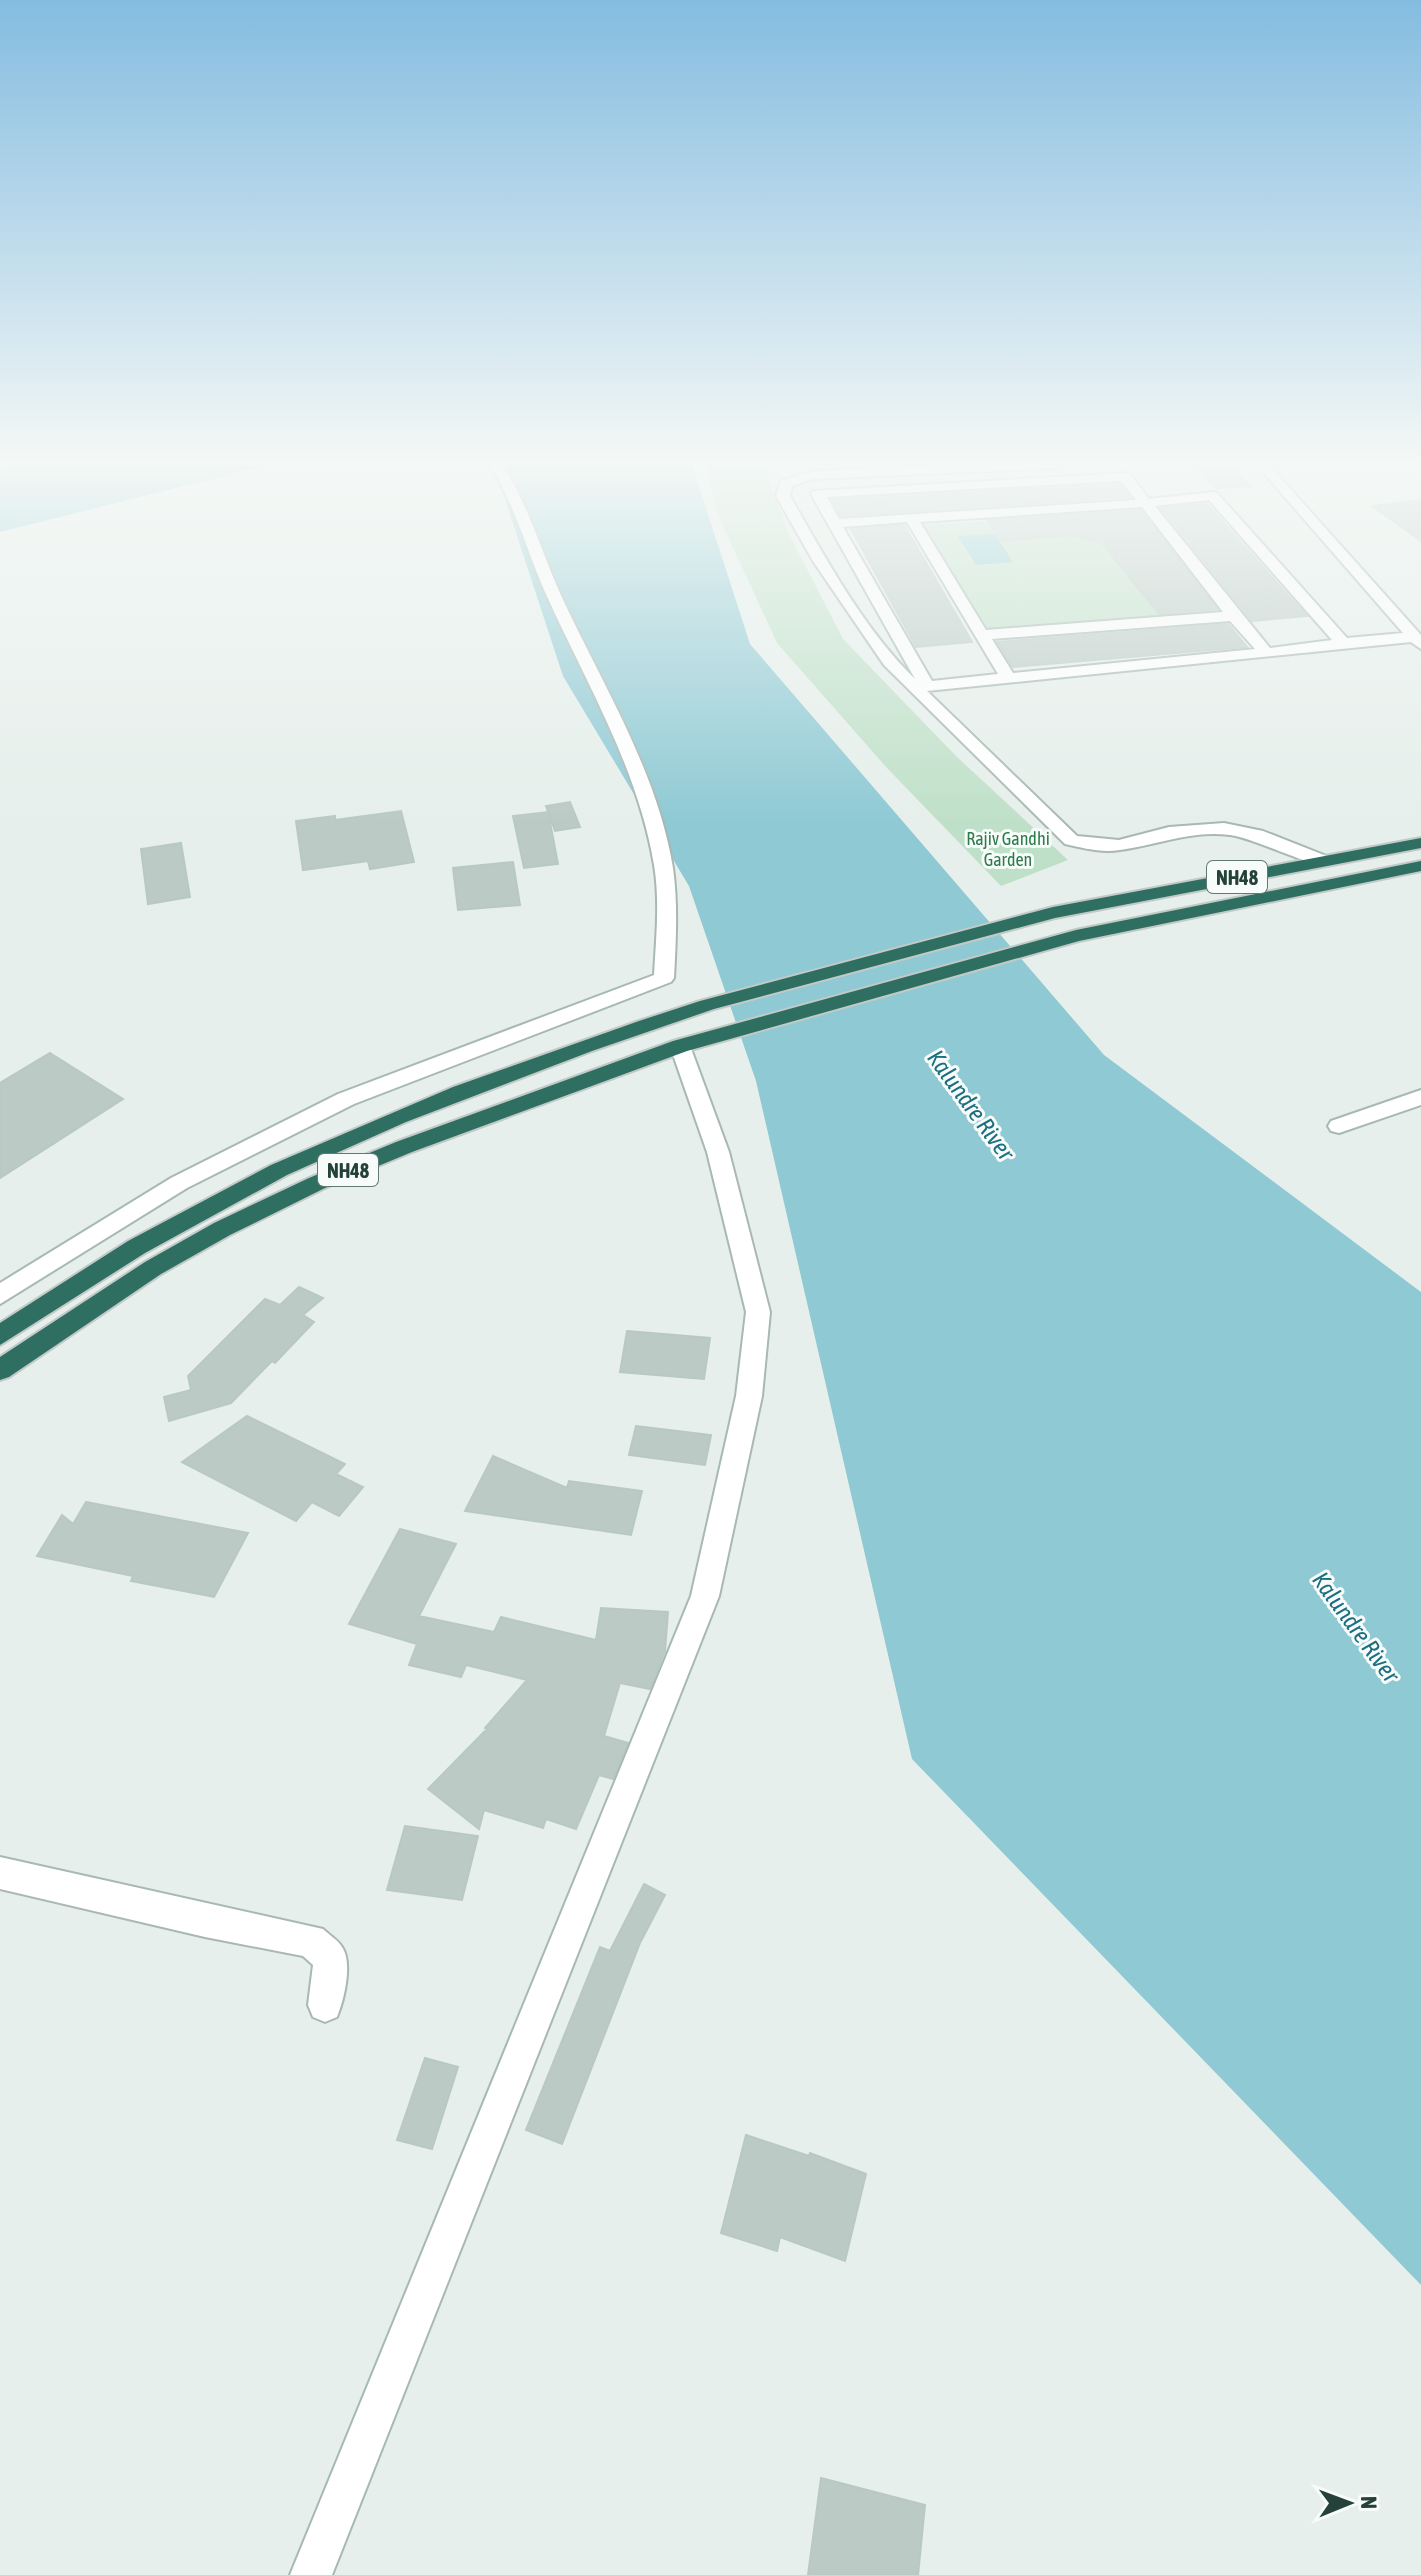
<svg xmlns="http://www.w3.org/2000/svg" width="1421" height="2575" viewBox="0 0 1421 2575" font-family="'Asap Condensed',sans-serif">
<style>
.green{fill:#bfe0c8}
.water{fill:#8ec9d4}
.building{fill:#bbcac4;stroke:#b8c9c2;stroke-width:2}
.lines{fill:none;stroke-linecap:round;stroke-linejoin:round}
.minor-casing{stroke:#a8b8b2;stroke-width:4}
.highway-casing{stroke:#c2cac8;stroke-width:4}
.minor{fill:#fff;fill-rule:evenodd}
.highway{fill:#2f6f62;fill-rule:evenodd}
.labels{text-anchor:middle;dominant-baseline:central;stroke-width:6;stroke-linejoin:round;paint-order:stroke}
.far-park-label{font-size:18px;fill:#2d7a4b;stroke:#f7fbf9}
.shield{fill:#f7fbf9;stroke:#637a73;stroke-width:2}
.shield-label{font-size:20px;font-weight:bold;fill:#24423a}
.water-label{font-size:24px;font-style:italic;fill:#1c6f80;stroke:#f7fbf9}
</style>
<rect width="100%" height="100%" fill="#e6efeb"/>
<!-- green -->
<path class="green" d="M 708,464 L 766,464 L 767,475 L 788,532 L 843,639 L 956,756 L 1068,860 L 1001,886 L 887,768 L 777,643 L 718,515 L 709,482 Z
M 1140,511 L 1223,612 L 985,630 L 923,525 Z"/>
<!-- water -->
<path class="water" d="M 31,464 L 272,464 L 0,532 L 0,469 Z
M 507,464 L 696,464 L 693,468 L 750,644 L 1104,1055 L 1421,1292 L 1421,2285 L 912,1759 L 756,1081 L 689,886 L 563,676 L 498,478 Z
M 995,534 L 1013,562 L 976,565 L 958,536 Z"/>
<!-- building -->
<path class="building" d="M 1193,464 L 1228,464 L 1250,486 L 1216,488 Z
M 1120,484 L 1130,497 L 841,516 L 832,500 Z
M 1421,500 L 1421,541 L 1372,506 Z
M 1206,503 L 1285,592 L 1307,616 L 1252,621 L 1161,508 Z
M 1141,510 L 1217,609 L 1159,614 L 1102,543 L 1073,535 L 1002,541 L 987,520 Z
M 904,525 L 953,609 L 972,642 L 916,647 L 851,529 Z
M 1228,624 L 1247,647 L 1013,667 L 997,642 Z
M 570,802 L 580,827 L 555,831 L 546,806 Z
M 401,811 L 414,862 L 370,869 L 368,861 L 303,870 L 296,821 L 335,816 L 335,820 Z
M 548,812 L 558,864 L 524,868 L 513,816 Z
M 181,843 L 190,897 L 148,904 L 141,849 Z
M 513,862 L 520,905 L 458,910 L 453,868 Z
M 50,1053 L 123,1099 L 0,1178 L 0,1083 Z
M 299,1287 L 323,1298 L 303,1315 L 314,1322 L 275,1363 L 272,1361 L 231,1403 L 169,1421 L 164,1397 L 191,1390 L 188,1376 L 265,1299 L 280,1305 Z
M 627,1331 L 710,1338 L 704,1379 L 620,1372 Z
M 247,1416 L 345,1464 L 336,1474 L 363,1487 L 339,1516 L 312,1502 L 296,1521 L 182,1462 Z
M 636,1426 L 711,1435 L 705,1465 L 629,1455 Z
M 493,1456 L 567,1488 L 569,1481 L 642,1491 L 631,1535 L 465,1511 Z
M 86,1502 L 248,1533 L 214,1597 L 131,1581 L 133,1576 L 37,1556 L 62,1515 L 73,1524 Z
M 400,1529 L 456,1544 L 419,1616 L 494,1632 L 501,1617 L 596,1640 L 601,1608 L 668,1612 L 665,1651 L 650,1689 L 620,1683 L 604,1736 L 628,1743 L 613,1779 L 599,1775 L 576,1829 L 546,1819 L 543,1828 L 484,1810 L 479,1829 L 428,1789 L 487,1729 L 485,1728 L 527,1680 L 466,1665 L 461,1677 L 409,1665 L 417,1644 L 349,1624 Z
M 405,1826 L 478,1836 L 462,1900 L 387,1890 Z
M 644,1884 L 665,1895 L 640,1943 L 562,2144 L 526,2130 L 600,1947 L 610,1951 Z
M 425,2058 L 458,2067 L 432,2149 L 397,2140 Z
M 746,2135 L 809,2156 L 810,2153 L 866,2174 L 845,2261 L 780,2237 L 777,2251 L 721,2233 Z
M 821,2478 L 925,2505 L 918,2575 L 808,2575 Z"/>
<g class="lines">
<defs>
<path id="minor" d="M 489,464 L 501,464 C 528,503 540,548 559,591 C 600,681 657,769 673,868 C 678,904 676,941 674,978 L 671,982 L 354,1104 L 187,1188 L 0,1304 L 0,1283 L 171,1178 L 338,1094 L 654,975 C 656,938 660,901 654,865 C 638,768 585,681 545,592 C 526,549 515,504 489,464 Z
M 985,464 L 1066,464 L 1060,468 L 813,479 L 792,486 L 790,496 C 826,559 863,628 915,679 L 811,494 L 813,491 L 1125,473 L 1130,474 L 1149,499 L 1212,492 L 1217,493 L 1347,638 L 1403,633 L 1256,464 L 1268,464 L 1421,635 L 1421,649 L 1411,642 L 927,691 L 1077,836 L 1119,840 L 1169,827 L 1224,823 L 1263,831 L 1329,857 L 1332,861 L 1329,865 C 1314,869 1255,838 1230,835 C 1190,830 1158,845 1120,850 C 1101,853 1083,848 1065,844 L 884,665 L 813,561 L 776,496 L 781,481 L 813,471 ZM 1121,481 L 1136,500 L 839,519 L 827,497 ZM 1209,500 L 1332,640 L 1270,648 L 1155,506 ZM 1142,507 L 1223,612 L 986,630 L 920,522 ZM 907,522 L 998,674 L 932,681 L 843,527 ZM 1230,621 L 1255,649 L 1013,673 L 992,639 Z
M 680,1039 L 690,1046 L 729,1152 L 770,1312 L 762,1396 L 719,1596 L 332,2575 L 290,2575 L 691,1596 L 736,1396 L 746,1312 L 707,1152 L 670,1046 Z
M 1421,1090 L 1421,1105 L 1339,1133 L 1331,1131 L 1328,1126 L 1331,1121 Z
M 0,1857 L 323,1929 C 329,1935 338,1940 342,1947 C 353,1963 344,2000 337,2017 L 325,2022 L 313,2017 L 308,2005 L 313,1965 L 303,1956 L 205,1937 L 0,1889 Z"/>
<path id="highway" d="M 1421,838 L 1421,848 L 1055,918 L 714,1009 L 592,1051 L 406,1122 L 287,1175 L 145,1253 L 0,1345 L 0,1323 L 128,1241 L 271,1165 L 453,1087 L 639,1021 L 700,1001 L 1053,907 Z
M 1421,861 L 1421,871 L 1079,941 L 687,1051 L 412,1152 L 325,1188 L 230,1235 L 161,1274 L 9,1377 L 0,1380 L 0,1357 L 145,1262 L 214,1223 L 309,1178 L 396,1142 L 673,1041 L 1076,930 Z"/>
</defs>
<!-- minor casing -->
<use href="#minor" class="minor-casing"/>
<!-- highway casing -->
<use href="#highway" class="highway-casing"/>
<!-- minor -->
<use href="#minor" class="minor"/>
<!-- highway -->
<use href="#highway" class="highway"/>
</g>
<!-- sky -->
<linearGradient id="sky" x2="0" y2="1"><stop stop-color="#84bce0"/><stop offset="0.56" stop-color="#f4f8f6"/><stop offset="1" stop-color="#f4f8f6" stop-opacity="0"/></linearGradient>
<rect width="1421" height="824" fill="url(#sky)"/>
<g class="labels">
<!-- far-park labels -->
<g class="far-park-label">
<text x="1008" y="838">Rajiv Gandhi<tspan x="1008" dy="21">Garden</tspan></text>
</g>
<!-- shield labels -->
<g class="shield">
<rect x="1207" y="861" width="60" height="32" rx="6"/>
<rect x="318" y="1154" width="60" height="32" rx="6"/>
</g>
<g class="shield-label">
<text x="1237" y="877">NH48</text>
<text x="348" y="1170">NH48</text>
</g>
<!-- water labels -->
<g class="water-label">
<text transform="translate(971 1105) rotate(54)">Kalundre River</text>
<text transform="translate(1356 1627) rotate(54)">Kalundre River</text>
</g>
</g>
<!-- north arrow -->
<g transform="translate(1349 2503) rotate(89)" stroke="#f7fbf9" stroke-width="6" paint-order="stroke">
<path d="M0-6L14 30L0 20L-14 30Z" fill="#24423a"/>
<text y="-12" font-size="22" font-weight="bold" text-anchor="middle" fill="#24423a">N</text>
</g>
</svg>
